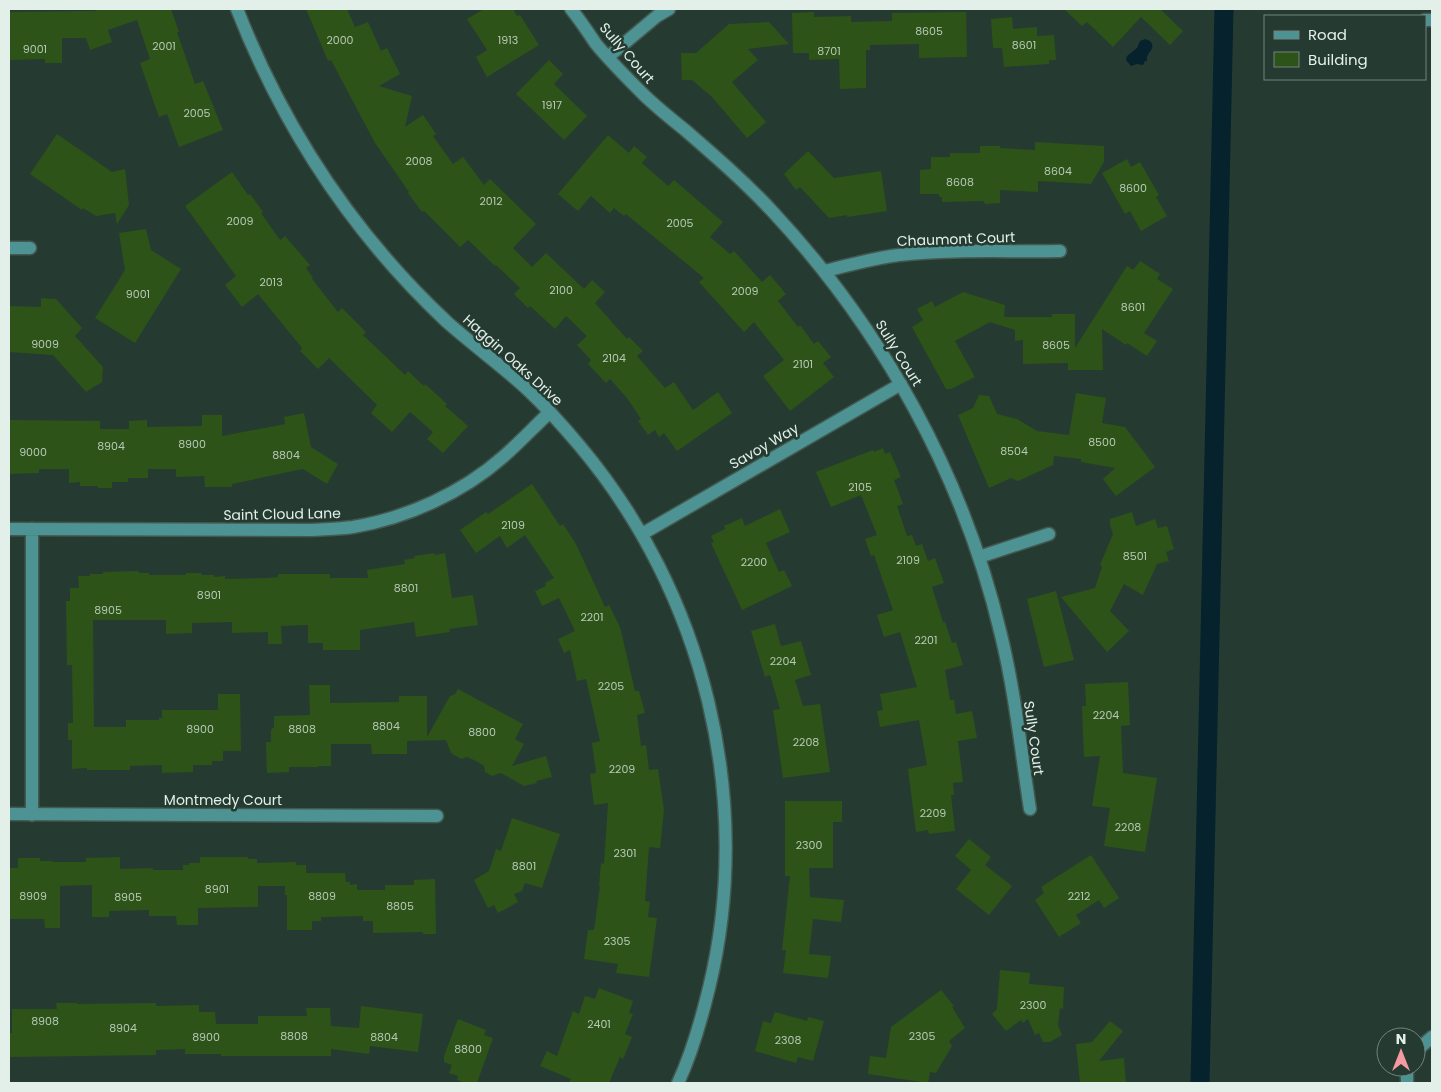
<svg xmlns="http://www.w3.org/2000/svg" width="1441" height="1092" viewBox="0 0 1441 1092" font-family="Poppins,sans-serif">
<style>
.water{fill:#06222c}
.lines{fill:none;stroke-linecap:round;stroke-linejoin:round}
.canal{stroke:#06222c;stroke-width:19}
.building{fill:#2d5318}
.minor-casing{stroke:#43584f;stroke-width:15}
.minor{stroke:#4d9394;stroke-width:12}
.labels{text-anchor:middle;dominant-baseline:central;stroke-width:5;stroke-linejoin:round;paint-order:stroke}
.number-label{font-size:11px;fill:#b6c9b6}
.street-label{font-size:14px;fill:#e3f0ea;stroke:#253b32}
</style>
<rect width="100%" height="100%" fill="#253b32"/>
<!-- water -->
<path class="water" d="M 1145,39 L 1150,41 C 1156,48 1149,51 1147,57 L 1147,61 L 1145,61 L 1143,65 L 1137,64 L 1131,66 L 1126,60 L 1127,56 L 1137,48 L 1140,41 Z"/>
<g class="lines">
<!-- canal -->
<path class="canal" d="M 1200,1083 L 1224,9"/>
</g>
<!-- building -->
<path class="building" d="M 95,9 L 171,9 L 179,32 L 177,32 L 195,84 L 203,81 L 223,130 L 179,147 L 167,114 L 159,117 L 140,63 L 150,59 L 137,20 L 108,30 L 112,42 L 90,50 L 86,38 L 62,38 L 62,63 L 45,63 L 45,59 L 9,60 L 9,12 L 96,11 Z
M 306,9 L 347,9 L 355,27 L 368,22 L 381,51 L 387,48 L 400,74 L 379,86 L 412,96 L 405,127 L 423,115 L 436,134 L 433,136 L 453,164 L 463,157 L 484,185 L 490,179 L 536,224 L 513,248 L 532,267 L 546,253 L 584,289 L 592,280 L 605,292 L 595,303 L 627,339 L 629,337 L 643,351 L 637,356 L 665,388 L 674,382 L 693,410 L 718,392 L 732,413 L 677,451 L 664,433 L 659,437 L 655,430 L 648,435 L 638,421 L 641,419 L 627,398 L 610,379 L 606,383 L 588,364 L 591,360 L 577,345 L 587,336 L 566,316 L 555,329 L 530,306 L 528,308 L 514,294 L 520,288 L 496,265 L 495,266 L 468,240 L 460,247 L 424,211 L 422,212 L 408,193 L 409,192 L 375,143 L 331,60 L 328,61 Z
M 484,9 L 513,9 L 517,16 L 520,15 L 539,45 L 487,77 L 476,57 L 487,50 L 467,19 Z
M 1064,9 L 1160,9 L 1183,31 L 1170,45 L 1141,17 L 1113,47 L 1087,22 L 1082,26 Z
M 814,12 L 814,17 L 851,16 L 851,22 L 892,21 L 892,13 L 966,12 L 967,57 L 919,58 L 919,44 L 870,45 L 870,50 L 866,50 L 866,88 L 840,89 L 839,59 L 809,60 L 809,53 L 793,53 L 792,13 Z
M 1012,17 L 1013,29 L 1037,27 L 1037,36 L 1054,35 L 1056,60 L 1049,60 L 1049,64 L 1004,67 L 1002,48 L 993,48 L 991,19 Z
M 769,22 L 789,44 L 748,49 L 758,60 L 732,82 L 766,122 L 747,138 L 712,97 L 692,80 L 682,80 L 681,53 L 696,53 L 729,24 Z
M 549,60 L 563,74 L 554,84 L 587,116 L 564,140 L 516,94 Z
M 57,134 L 112,172 L 125,169 L 129,205 L 117,224 L 115,213 L 96,216 L 83,208 L 82,210 L 30,174 Z
M 608,135 L 629,153 L 634,146 L 647,157 L 642,163 L 668,186 L 674,180 L 723,222 L 710,237 L 730,254 L 734,251 L 762,282 L 770,275 L 786,294 L 778,301 L 798,327 L 800,325 L 814,344 L 818,341 L 831,357 L 823,363 L 834,377 L 790,411 L 763,376 L 784,360 L 754,322 L 744,332 L 699,282 L 704,278 L 626,214 L 624,216 L 614,208 L 610,213 L 591,196 L 578,211 L 558,194 Z
M 1035,142 L 1104,146 L 1104,162 L 1091,184 L 1038,181 L 1038,192 L 1000,190 L 1000,203 L 985,204 L 984,201 L 942,202 L 942,197 L 939,197 L 939,194 L 920,194 L 920,170 L 931,169 L 931,157 L 950,157 L 950,153 L 980,153 L 980,146 L 1000,146 L 1000,148 L 1035,150 Z
M 808,151 L 834,178 L 881,171 L 887,211 L 847,217 L 847,215 L 829,218 L 800,187 L 796,190 L 784,174 Z
M 1127,159 L 1131,167 L 1140,162 L 1159,195 L 1156,197 L 1167,216 L 1141,231 L 1130,211 L 1125,214 L 1102,173 Z
M 232,172 L 248,195 L 250,194 L 263,212 L 261,213 L 280,240 L 285,236 L 310,265 L 306,268 L 313,278 L 312,279 L 338,312 L 342,308 L 366,332 L 363,335 L 405,375 L 408,371 L 424,386 L 425,384 L 447,404 L 445,406 L 468,426 L 443,453 L 427,439 L 433,432 L 410,412 L 392,432 L 371,413 L 377,405 L 329,358 L 318,369 L 300,351 L 302,348 L 258,294 L 242,307 L 225,285 L 236,276 L 185,206 Z
M 146,229 L 151,250 L 181,269 L 135,343 L 95,318 L 125,270 L 119,233 Z
M 1140,261 L 1160,274 L 1157,279 L 1173,289 L 1144,333 L 1157,341 L 1147,356 L 1127,343 L 1126,345 L 1102,329 L 1103,370 L 1068,370 L 1068,363 L 1023,364 L 1023,340 L 1015,341 L 1015,330 L 990,322 L 955,341 L 975,377 L 951,389 L 946,389 L 912,327 L 923,320 L 917,309 L 932,301 L 935,307 L 963,292 L 1005,305 L 1004,317 L 1052,317 L 1052,314 L 1075,314 L 1075,348 L 1127,266 L 1133,270 Z
M 41,298 L 56,299 L 82,328 L 75,336 L 103,367 L 102,382 L 86,392 L 53,355 L 9,352 L 9,306 L 41,307 Z
M 1076,393 L 1106,398 L 1102,423 L 1125,427 L 1155,467 L 1116,496 L 1103,479 L 1115,468 L 1081,462 L 1081,459 L 1054,456 L 1053,465 L 1018,481 L 1011,478 L 989,488 L 958,415 L 973,408 L 979,395 L 989,396 L 997,414 L 1017,419 L 1037,431 L 1069,435 Z
M 304,413 L 311,447 L 338,464 L 327,484 L 303,469 L 232,484 L 232,487 L 205,487 L 204,476 L 176,477 L 176,469 L 148,469 L 148,478 L 128,478 L 128,482 L 112,482 L 112,488 L 98,488 L 98,486 L 80,486 L 80,482 L 69,483 L 69,469 L 39,469 L 39,473 L 9,474 L 9,420 L 100,421 L 100,429 L 129,429 L 129,421 L 147,420 L 147,427 L 202,426 L 202,415 L 222,415 L 222,436 L 285,424 L 284,417 Z
M 883,448 L 885,454 L 890,452 L 901,477 L 894,480 L 903,504 L 897,506 L 907,536 L 912,535 L 916,546 L 922,544 L 928,561 L 935,558 L 944,583 L 932,587 L 943,622 L 945,622 L 952,643 L 956,642 L 963,665 L 945,670 L 950,700 L 954,700 L 956,714 L 972,711 L 977,738 L 958,741 L 963,782 L 953,783 L 954,795 L 951,795 L 955,831 L 929,834 L 928,830 L 916,832 L 908,769 L 927,765 L 919,720 L 880,727 L 877,711 L 883,710 L 880,694 L 917,687 L 900,632 L 884,637 L 877,615 L 893,610 L 874,555 L 871,556 L 865,539 L 877,535 L 861,495 L 831,507 L 816,472 L 873,450 L 874,452 Z
M 532,484 L 560,526 L 563,524 L 576,544 L 605,607 L 609,605 L 620,627 L 635,691 L 639,691 L 645,713 L 637,715 L 641,746 L 646,745 L 649,770 L 658,769 L 664,810 L 660,848 L 649,847 L 645,901 L 650,902 L 648,917 L 657,918 L 649,977 L 616,973 L 618,964 L 584,959 L 588,930 L 594,930 L 600,886 L 599,886 L 601,863 L 604,864 L 608,803 L 594,805 L 590,774 L 596,773 L 592,743 L 600,741 L 586,679 L 577,681 L 570,650 L 564,653 L 558,639 L 575,631 L 559,598 L 542,606 L 535,591 L 546,586 L 545,583 L 554,578 L 525,535 L 507,548 L 500,536 L 476,553 L 460,530 L 486,512 L 488,514 Z
M 780,509 L 790,532 L 766,543 L 779,572 L 784,570 L 792,586 L 742,610 L 711,543 L 714,542 L 711,536 L 725,529 L 724,526 L 742,518 L 745,526 Z
M 1132,512 L 1136,526 L 1155,519 L 1158,528 L 1167,526 L 1174,549 L 1166,552 L 1169,561 L 1157,564 L 1143,595 L 1124,584 L 1110,611 L 1129,631 L 1107,652 L 1061,597 L 1095,588 L 1102,567 L 1100,565 L 1113,534 L 1110,525 L 1110,519 Z
M 434,553 L 435,555 L 445,553 L 452,598 L 473,595 L 478,625 L 449,629 L 450,632 L 416,637 L 414,622 L 360,630 L 360,650 L 323,650 L 323,643 L 308,643 L 308,625 L 281,626 L 282,644 L 268,644 L 268,632 L 232,633 L 232,622 L 192,623 L 192,633 L 166,634 L 166,620 L 93,620 L 94,727 L 126,727 L 126,720 L 159,720 L 159,718 L 162,718 L 162,710 L 218,710 L 218,694 L 240,694 L 241,751 L 223,751 L 223,761 L 212,761 L 212,765 L 193,765 L 193,772 L 162,773 L 162,765 L 130,766 L 130,770 L 87,770 L 87,768 L 72,769 L 72,740 L 68,740 L 68,723 L 73,723 L 72,665 L 67,665 L 66,601 L 70,601 L 70,588 L 79,588 L 78,576 L 90,576 L 90,574 L 103,574 L 103,572 L 138,571 L 139,573 L 149,573 L 149,575 L 186,575 L 186,573 L 201,573 L 202,575 L 214,575 L 214,577 L 225,576 L 225,579 L 267,578 L 278,577 L 278,574 L 330,574 L 330,578 L 368,578 L 367,570 L 405,564 L 404,560 L 415,558 L 414,556 Z
M 1056,591 L 1074,660 L 1044,667 L 1027,599 Z
M 775,624 L 781,646 L 801,641 L 811,675 L 795,680 L 803,706 L 820,704 L 830,772 L 783,778 L 773,710 L 780,709 L 770,675 L 765,677 L 751,631 Z
M 1128,682 L 1130,725 L 1121,726 L 1123,773 L 1157,778 L 1145,852 L 1104,846 L 1110,808 L 1092,806 L 1100,756 L 1084,757 L 1082,706 L 1086,706 L 1085,684 Z
M 309,685 L 330,685 L 330,703 L 399,702 L 399,696 L 427,696 L 427,737 L 450,696 L 455,694 L 458,689 L 523,724 L 515,739 L 524,744 L 512,766 L 546,756 L 552,777 L 536,781 L 537,783 L 524,786 L 501,773 L 492,776 L 485,772 L 484,766 L 476,761 L 467,757 L 461,759 L 451,753 L 446,740 L 407,741 L 407,754 L 372,754 L 371,744 L 331,744 L 331,766 L 318,766 L 318,767 L 289,767 L 289,772 L 267,773 L 266,742 L 271,742 L 271,730 L 274,727 L 274,716 L 310,715 Z
M 785,801 L 842,801 L 842,822 L 833,822 L 833,868 L 809,868 L 810,897 L 844,900 L 841,922 L 813,919 L 809,954 L 831,956 L 828,978 L 783,973 L 786,950 L 782,950 L 790,876 L 785,876 Z
M 512,818 L 560,834 L 542,888 L 525,883 L 522,891 L 514,894 L 518,902 L 498,913 L 494,905 L 488,908 L 474,880 L 489,871 L 496,849 L 501,851 Z
M 969,839 L 991,857 L 985,865 L 1012,886 L 989,915 L 956,889 L 971,870 L 955,856 Z
M 1091,855 L 1119,898 L 1104,908 L 1099,900 L 1076,915 L 1081,923 L 1059,937 L 1035,900 L 1044,893 L 1041,887 Z
M 120,857 L 120,869 L 153,868 L 153,870 L 183,870 L 183,865 L 189,865 L 189,863 L 200,863 L 200,857 L 248,857 L 248,859 L 257,859 L 257,863 L 296,862 L 296,865 L 306,865 L 306,873 L 345,873 L 346,882 L 350,882 L 350,885 L 357,884 L 357,890 L 385,890 L 385,885 L 414,885 L 414,880 L 435,879 L 436,934 L 423,934 L 423,932 L 373,933 L 373,921 L 363,921 L 363,916 L 321,917 L 321,921 L 312,921 L 312,930 L 287,930 L 287,895 L 285,895 L 285,886 L 258,886 L 258,907 L 198,908 L 198,925 L 177,925 L 176,916 L 149,916 L 149,910 L 109,911 L 109,917 L 92,917 L 92,885 L 60,886 L 60,928 L 45,928 L 44,919 L 9,919 L 9,868 L 18,868 L 18,858 L 40,858 L 40,861 L 52,861 L 52,862 L 86,862 L 86,858 Z
M 1000,970 L 1030,973 L 1029,984 L 1064,987 L 1063,1009 L 1060,1008 L 1058,1025 L 1062,1035 L 1050,1042 L 1043,1042 L 1039,1033 L 1035,1035 L 1028,1019 L 1023,1023 L 1021,1020 L 1006,1031 L 992,1014 L 997,1009 Z
M 599,988 L 633,1001 L 629,1013 L 633,1014 L 625,1034 L 632,1037 L 623,1059 L 620,1057 L 609,1083 L 569,1083 L 571,1079 L 540,1066 L 547,1051 L 557,1056 L 573,1011 L 579,1014 L 585,996 L 595,999 Z
M 941,990 L 954,1006 L 952,1007 L 965,1028 L 949,1041 L 952,1046 L 936,1073 L 930,1072 L 928,1083 L 868,1074 L 870,1056 L 886,1058 L 891,1027 Z
M 56,1003 L 77,1003 L 77,1004 L 156,1003 L 156,1006 L 199,1005 L 199,1012 L 215,1012 L 216,1024 L 258,1024 L 258,1016 L 307,1016 L 306,1008 L 330,1008 L 331,1026 L 359,1028 L 361,1006 L 423,1014 L 418,1052 L 370,1046 L 369,1054 L 331,1049 L 331,1056 L 221,1056 L 221,1054 L 185,1054 L 185,1049 L 156,1050 L 156,1055 L 9,1057 L 9,1033 L 12,1033 L 12,1009 L 57,1009 Z
M 775,1012 L 807,1021 L 808,1017 L 824,1021 L 813,1061 L 798,1057 L 796,1063 L 755,1051 L 763,1021 L 771,1023 Z
M 458,1019 L 486,1030 L 484,1035 L 493,1038 L 477,1083 L 465,1083 L 457,1080 L 458,1076 L 449,1073 L 452,1065 L 444,1062 L 444,1056 Z
M 1110,1021 L 1123,1031 L 1099,1061 L 1124,1058 L 1126,1083 L 1080,1083 L 1076,1044 L 1092,1042 Z"/>
<g class="lines">
<defs>
<path id="minor" d="M 237,9 C 284,129 352,233 447,322 C 473,345 502,366 528,390 C 546,407 563,426 579,445 C 704,593 755,799 709,988 C 701,1021 692,1053 678,1083
M 571,9 C 580,20 588,32 596,44 C 610,61 626,77 642,93 C 655,106 670,118 685,130 C 715,156 745,182 772,211 C 883,330 964,477 1001,635 C 1015,692 1021,751 1030,809
M 1425,20 L 1432,20
M 608,57 L 657,16 L 669,9
M 9,248 L 30,248
M 825,271 C 849,265 874,258 899,255 C 953,249 1007,252 1060,251
M 9,529 L 311,530 C 325,529 339,529 353,527 C 407,518 462,493 503,457 C 519,443 534,427 550,412
M 32,529 L 32,815
M 642,534 L 901,384
M 979,557 L 1049,534
M 9,814 L 437,816
M 1416,1051 L 1432,1037
M 1407,1083 L 1407,1071 L 1409,1067"/>
</defs>
<!-- minor casing -->
<use href="#minor" class="minor-casing"/>
<!-- minor -->
<use href="#minor" class="minor"/>
</g>
<g class="labels">
<!-- number labels -->
<g class="number-label">
<text x="929" y="31">8605</text>
<text x="340" y="40">2000</text>
<text x="508" y="40">1913</text>
<text x="1024" y="45">8601</text>
<text x="164" y="46">2001</text>
<text x="35" y="49">9001</text>
<text x="829" y="51">8701</text>
<text x="552" y="105">1917</text>
<text x="197" y="113">2005</text>
<text x="419" y="161">2008</text>
<text x="1058" y="171">8604</text>
<text x="960" y="182">8608</text>
<text x="1133" y="188">8600</text>
<text x="491" y="201">2012</text>
<text x="240" y="221">2009</text>
<text x="680" y="223">2005</text>
<text x="271" y="282">2013</text>
<text x="561" y="290">2100</text>
<text x="745" y="291">2009</text>
<text x="138" y="294">9001</text>
<text x="1133" y="307">8601</text>
<text x="45" y="344">9009</text>
<text x="1056" y="345">8605</text>
<text x="614" y="358">2104</text>
<text x="803" y="364">2101</text>
<text x="1102" y="442">8500</text>
<text x="192" y="444">8900</text>
<text x="111" y="446">8904</text>
<text x="1014" y="451">8504</text>
<text x="33" y="452">9000</text>
<text x="286" y="455">8804</text>
<text x="860" y="487">2105</text>
<text x="513" y="525">2109</text>
<text x="1135" y="556">8501</text>
<text x="908" y="560">2109</text>
<text x="754" y="562">2200</text>
<text x="406" y="588">8801</text>
<text x="209" y="595">8901</text>
<text x="108" y="610">8905</text>
<text x="592" y="617">2201</text>
<text x="926" y="640">2201</text>
<text x="783" y="661">2204</text>
<text x="611" y="686">2205</text>
<text x="1106" y="715">2204</text>
<text x="386" y="726">8804</text>
<text x="200" y="729">8900</text>
<text x="302" y="729">8808</text>
<text x="482" y="732">8800</text>
<text x="806" y="742">2208</text>
<text x="622" y="769">2209</text>
<text x="933" y="813">2209</text>
<text x="1128" y="827">2208</text>
<text x="809" y="845">2300</text>
<text x="625" y="853">2301</text>
<text x="524" y="866">8801</text>
<text x="217" y="889">8901</text>
<text x="33" y="896">8909</text>
<text x="322" y="896">8809</text>
<text x="1079" y="896">2212</text>
<text x="128" y="897">8905</text>
<text x="400" y="906">8805</text>
<text x="617" y="941">2305</text>
<text x="1033" y="1005">2300</text>
<text x="45" y="1021">8908</text>
<text x="599" y="1024">2401</text>
<text x="123" y="1028">8904</text>
<text x="294" y="1036">8808</text>
<text x="922" y="1036">2305</text>
<text x="206" y="1037">8900</text>
<text x="384" y="1037">8804</text>
<text x="788" y="1040">2308</text>
<text x="468" y="1049">8800</text>
</g>
<!-- street labels -->
<g class="street-label">
<text transform="translate(627 53) rotate(49)">Sully Court</text>
<text transform="translate(956 239) rotate(-2)">Chaumont Court</text>
<text transform="translate(899 353) rotate(58)">Sully Court</text>
<text transform="translate(513 360) rotate(42)">Haggin Oaks Drive</text>
<text transform="translate(764 446) rotate(-30)">Savoy Way</text>
<text transform="translate(282 514) rotate(-1)">Saint Cloud Lane</text>
<text transform="translate(1034 738) rotate(82)">Sully Court</text>
<text x="223" y="800">Montmedy Court</text>
</g>
</g>
<!-- border -->
<rect width="1441" height="1092" fill="none" stroke="#e3f0ea" stroke-width="20"/>
<!-- legend -->
<rect x="1264" y="15" width="162" height="65" fill="#253b32" stroke="#71837c"/>
<rect x="1274" y="31" width="25" height="8" fill="#4d9394" stroke="#71837c"/>
<text x="1308" y="40" font-size="15" fill="#e3f0ea">Road</text>
<rect x="1274" y="52" width="25" height="15" fill="#2d5318" stroke="#71837c"/>
<text x="1308" y="65" font-size="15" fill="#e3f0ea">Building</text>
<!-- north arrow -->
<g transform="translate(1401 1052)"><circle r="24" fill="#253b32" stroke="#71837c"/>
<path d="M0-4L9 19L0 12L-9 19Z" fill="#f49aa0"/>
<text y="-8" font-size="14" font-weight="bold" text-anchor="middle" fill="#e3f0ea">N</text>
</g>
</svg>
